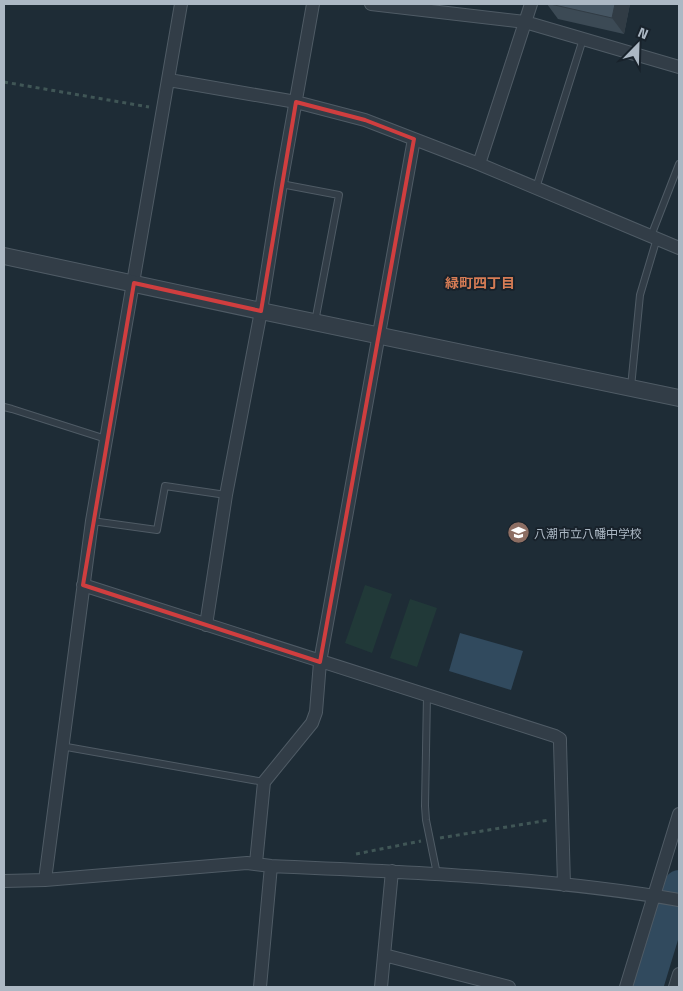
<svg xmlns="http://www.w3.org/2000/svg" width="683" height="991" viewBox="0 0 683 991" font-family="'Titillium Web','Noto Sans JP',sans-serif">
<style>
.green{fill:#213938}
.water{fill:#314a5e}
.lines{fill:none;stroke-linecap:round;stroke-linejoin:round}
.river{stroke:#314a5e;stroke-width:30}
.service-casing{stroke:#4f5b65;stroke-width:8}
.minor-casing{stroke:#4f5b65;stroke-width:14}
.tertiary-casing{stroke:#4f5b65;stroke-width:18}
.path{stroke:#405656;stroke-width:3;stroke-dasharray:4 4;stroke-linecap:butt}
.service{stroke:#323d47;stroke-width:6}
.minor{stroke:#323d47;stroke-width:12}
.tertiary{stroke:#323d47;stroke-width:16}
.wall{fill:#3c4a55}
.shaded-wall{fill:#313c45}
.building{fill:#465663;stroke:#313c45}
.marked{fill:none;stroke:#d03e3f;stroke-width:4;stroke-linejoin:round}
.labels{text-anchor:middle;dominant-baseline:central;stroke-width:4;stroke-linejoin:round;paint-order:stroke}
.poi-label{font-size:12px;fill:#acb8c4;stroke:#18222b;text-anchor:start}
.neighbourhood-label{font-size:14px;font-weight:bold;fill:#d67c55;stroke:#18222b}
</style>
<rect width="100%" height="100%" fill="#1e2c36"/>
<!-- green -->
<path class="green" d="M 365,585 L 392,594 L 372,653 L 345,643 Z
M 410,599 L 437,608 L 417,667 L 390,658 Z"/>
<!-- water -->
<path class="water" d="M 460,633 L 523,651 L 511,690 L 449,671 Z"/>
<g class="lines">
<!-- river -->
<path class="river" d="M 648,987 L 679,885"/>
<defs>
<path id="service" d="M 281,184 L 339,195 L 315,322
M 536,188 L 583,39
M 651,236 L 679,164
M 631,387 L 640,295 L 657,238
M 4,407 L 12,409 L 106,439
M 92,521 L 157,530 L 165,486 L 226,495
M 427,695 L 425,806 L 426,820 L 437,874
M 61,746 L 264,782"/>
<path id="minor" d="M 371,4 L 525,22 L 679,67
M 169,80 L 296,102 L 365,120 L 479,164 L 679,248
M 479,164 L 531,4
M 83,585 L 555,736 L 560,739 L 560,743 L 564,885
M 206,625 L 226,495 L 261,311 L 281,184 L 313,4
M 256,863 L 264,782 L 312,723 L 316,712 L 320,662 L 414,139
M 45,880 L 92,521 L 181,4
M 4,881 L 45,880 L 247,863 L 271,866 C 407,872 545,877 679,900
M 384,955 L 509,987
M 260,987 L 271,866
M 381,987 L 392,871
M 626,987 L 679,814
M 675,987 L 679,974"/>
<path id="tertiary" d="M 4,256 L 261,311 L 679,398"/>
</defs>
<!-- service casing -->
<use href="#service" class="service-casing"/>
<!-- minor casing -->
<use href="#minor" class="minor-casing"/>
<!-- tertiary casing -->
<use href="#tertiary" class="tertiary-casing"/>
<!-- path -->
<path class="path" d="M 4,82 L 149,107
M 440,838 L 549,820
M 356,854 L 421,841"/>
<!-- service -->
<use href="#service" class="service"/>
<!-- minor -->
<use href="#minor" class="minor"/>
<!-- tertiary -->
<use href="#tertiary" class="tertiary"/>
</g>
<!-- wall -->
<path class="wall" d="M 547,4 L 630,4 L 624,34 L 558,19 Z"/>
<!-- shaded-wall -->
<path class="shaded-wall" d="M 615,4 L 630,4 L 624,34 L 612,18 Z"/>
<!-- building -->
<path class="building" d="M 550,4 L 615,4 L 612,18 Z"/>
<!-- marked area -->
<path class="marked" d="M 296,102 L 365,120 L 414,139 L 320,662 L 83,585 L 134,283 L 261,311 Z"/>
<!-- icons -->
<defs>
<symbol id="school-disc" viewBox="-11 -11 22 22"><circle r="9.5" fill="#8d6e63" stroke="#18222b"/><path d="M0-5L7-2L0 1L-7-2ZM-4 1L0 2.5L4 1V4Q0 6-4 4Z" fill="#fff"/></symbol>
</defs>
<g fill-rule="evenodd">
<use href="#school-disc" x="506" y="520" width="25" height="25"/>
</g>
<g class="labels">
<!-- poi labels -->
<g class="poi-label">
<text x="534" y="533">八潮市立八幡中学校</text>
</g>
<!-- neighbourhood labels -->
<g class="neighbourhood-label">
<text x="480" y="282">緑町四丁目</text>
</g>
</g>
<!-- border -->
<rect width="683" height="991" fill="none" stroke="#acb8c4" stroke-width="10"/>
<!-- north arrow -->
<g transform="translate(638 45) rotate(23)" stroke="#18222b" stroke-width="4" paint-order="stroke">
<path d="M0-4L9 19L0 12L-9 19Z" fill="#acb8c4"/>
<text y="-8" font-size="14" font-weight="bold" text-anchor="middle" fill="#acb8c4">N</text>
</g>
</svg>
